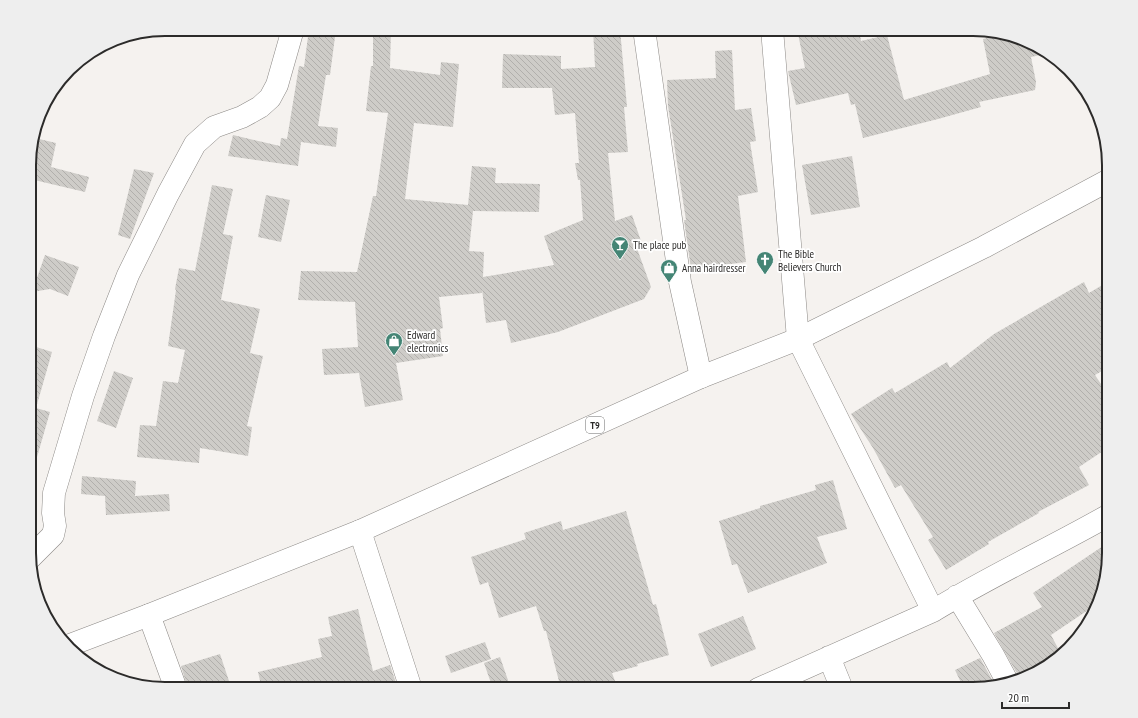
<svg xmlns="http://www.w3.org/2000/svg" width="1138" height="718" viewBox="0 0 1138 718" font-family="'PT Sans Narrow',sans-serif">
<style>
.building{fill:url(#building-back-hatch)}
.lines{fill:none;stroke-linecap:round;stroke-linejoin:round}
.minor-casing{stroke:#8c8986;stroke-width:23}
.highway-casing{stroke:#8c8986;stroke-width:23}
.minor{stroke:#fff;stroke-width:22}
.highway{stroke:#fff;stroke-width:22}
.labels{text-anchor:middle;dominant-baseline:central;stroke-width:3.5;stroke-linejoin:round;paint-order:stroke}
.shield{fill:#fff;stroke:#6b6b6a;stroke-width:1}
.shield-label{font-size:10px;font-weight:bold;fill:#2c2b2a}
.poi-label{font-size:11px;fill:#2c2b2a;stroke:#fff;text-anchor:start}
.rim{fill:none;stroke:#2c2b2a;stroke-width:2}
</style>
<defs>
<pattern id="building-back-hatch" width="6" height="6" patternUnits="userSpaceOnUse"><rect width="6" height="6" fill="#ceccc8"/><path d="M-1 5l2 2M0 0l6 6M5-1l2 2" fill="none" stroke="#b1afac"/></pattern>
</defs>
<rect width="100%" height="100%" fill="#f5f2ef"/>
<!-- building -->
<path class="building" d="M 309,29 L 336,29 L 330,75 L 326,75 L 318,126 L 338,128 L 336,147 L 301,142 L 298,166 L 228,156 L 233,135 L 280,146 L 281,138 L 287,139 L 299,66 L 304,67 Z
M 373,29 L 391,29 L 390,68 L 440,75 L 441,62 L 459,64 L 453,127 L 414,123 L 405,199 L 468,205 L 472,166 L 496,168 L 495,183 L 540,184 L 539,212 L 473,211 L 469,251 L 484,252 L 483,277 L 554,265 L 544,236 L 583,220 L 580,180 L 578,180 L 575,163 L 579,163 L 575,113 L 555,115 L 552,88 L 502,88 L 503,54 L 561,56 L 561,69 L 595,67 L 593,29 L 620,29 L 627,107 L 624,107 L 628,152 L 608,153 L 615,221 L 632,215 L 641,241 L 635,243 L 651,287 L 644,299 L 558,332 L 511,343 L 506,320 L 486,323 L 482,289 L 482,293 L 439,297 L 443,328 L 440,329 L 443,356 L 396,363 L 403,400 L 365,407 L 359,373 L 324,375 L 322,349 L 358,347 L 355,302 L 298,300 L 301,271 L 357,272 L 373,196 L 376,196 L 388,113 L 366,111 L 371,66 L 373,66 Z
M 797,29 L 859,29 L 861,41 L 887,35 L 904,100 L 990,74 L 983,39 L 1002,34 L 1016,36 L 1049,53 L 1031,57 L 1036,82 L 1035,90 L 979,102 L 981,107 L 938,119 L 863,138 L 855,104 L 851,105 L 848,93 L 796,105 L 788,71 L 805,68 Z
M 732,50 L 735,110 L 751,108 L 756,141 L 750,142 L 758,192 L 738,196 L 746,262 L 691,269 L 684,220 L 686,220 L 668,106 L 667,80 L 716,78 L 715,51 Z
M 35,138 L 56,143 L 51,167 L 89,177 L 85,192 L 30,179 L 30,160 Z
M 852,156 L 860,207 L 811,215 L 802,165 Z
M 134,169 L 154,173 L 130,239 L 118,235 Z
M 212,185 L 233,189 L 223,234 L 233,236 L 221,300 L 260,309 L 250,353 L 263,356 L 247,426 L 252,427 L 248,456 L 200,448 L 199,463 L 137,457 L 140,425 L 156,426 L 163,381 L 178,383 L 185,350 L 168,346 L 176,290 L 175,289 L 179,268 L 195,271 Z
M 266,195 L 290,200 L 281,242 L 258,237 Z
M 45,255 L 79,267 L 68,296 L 50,289 L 32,292 Z
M 1109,281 L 1109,367 L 1095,375 L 1109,396 L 1109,447 L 1079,467 L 1089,485 L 1038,512 L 1039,513 L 988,542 L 989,544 L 946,570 L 928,540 L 933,537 L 901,485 L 895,488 L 873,448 L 851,414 L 892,388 L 895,393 L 947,362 L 950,368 L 994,334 L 1084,282 L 1089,293 Z
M 30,345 L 52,352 L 36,408 L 50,412 L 35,464 L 30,463 Z
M 114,371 L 133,378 L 116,428 L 97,421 Z
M 82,476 L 136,481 L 135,496 L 169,494 L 170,511 L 106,515 L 105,496 L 81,494 Z
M 833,480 L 847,529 L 817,537 L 827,563 L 748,593 L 737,564 L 732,565 L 719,521 L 760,508 L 760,506 L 816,490 L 815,485 Z
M 626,511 L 653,605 L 656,604 L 669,655 L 637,664 L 638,666 L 612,673 L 618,689 L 561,689 L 546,631 L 544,631 L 536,606 L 499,618 L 488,582 L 480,585 L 471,557 L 526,539 L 524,533 L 561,521 L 563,530 Z
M 1109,542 L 1109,561 L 1094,606 L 1051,635 L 1060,652 L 1041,671 L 1019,677 L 994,633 L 1042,607 L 1033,593 Z
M 358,609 L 373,671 L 390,665 L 396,683 L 378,689 L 262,689 L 258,672 L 322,657 L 318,639 L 332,636 L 328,617 Z
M 743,616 L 756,649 L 711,667 L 698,634 Z
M 485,642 L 491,659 L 451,673 L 445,656 Z
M 220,654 L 229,681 L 204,689 L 188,689 L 181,666 Z
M 500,657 L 511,689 L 493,689 L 484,663 Z
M 980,658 L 995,685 L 981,689 L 964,689 L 955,670 Z"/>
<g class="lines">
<defs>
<path id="minor" d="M 644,29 L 680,282 L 701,377
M 772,29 L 798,339 L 933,611
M 360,531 L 411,689
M 30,558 L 53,535 L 55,526 L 53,513 L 54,493 L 83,396 L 104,336 L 128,275 L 168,194 L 195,144 L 214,127 L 242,117 L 260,107 L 270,98 L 277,85 L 293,29
M 957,596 L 993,655 L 1007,681
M 149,615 L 176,689
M 829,657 L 842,689
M 758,689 L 933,611 C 990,576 1051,548 1109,515"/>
<path id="highway" d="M 70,645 L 149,615 L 360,531 L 701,377 L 798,339 L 984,247 L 1109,180"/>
</defs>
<!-- minor casing -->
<use href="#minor" class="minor-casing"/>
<!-- highway casing -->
<use href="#highway" class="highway-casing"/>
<!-- minor -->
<use href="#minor" class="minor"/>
<!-- highway -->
<use href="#highway" class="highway"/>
</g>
<!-- icons -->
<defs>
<symbol id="bar-pin" viewBox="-11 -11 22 30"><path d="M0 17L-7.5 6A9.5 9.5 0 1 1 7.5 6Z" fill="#448575" stroke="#fff"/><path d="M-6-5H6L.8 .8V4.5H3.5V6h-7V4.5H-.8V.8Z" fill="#fff"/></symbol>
<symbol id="church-pin" viewBox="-11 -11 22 30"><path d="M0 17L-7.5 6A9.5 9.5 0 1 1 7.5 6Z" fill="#448575" stroke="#fff"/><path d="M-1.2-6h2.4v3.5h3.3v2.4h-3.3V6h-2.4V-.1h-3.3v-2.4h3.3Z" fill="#fff"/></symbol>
<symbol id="shop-pin" viewBox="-11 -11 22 30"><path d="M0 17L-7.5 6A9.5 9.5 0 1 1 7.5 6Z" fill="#448575" stroke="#fff"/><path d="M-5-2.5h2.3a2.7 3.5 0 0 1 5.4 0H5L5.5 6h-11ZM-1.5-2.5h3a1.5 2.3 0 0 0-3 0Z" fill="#fff"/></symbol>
</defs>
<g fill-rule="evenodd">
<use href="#bar-pin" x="610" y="235" width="20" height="27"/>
<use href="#church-pin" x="755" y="250" width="20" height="27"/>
<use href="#shop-pin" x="659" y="258" width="20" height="27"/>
<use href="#shop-pin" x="384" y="331" width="20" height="27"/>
</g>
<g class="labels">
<!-- shield labels -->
<rect class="shield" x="586" y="417" width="18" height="16" rx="3"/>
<g class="shield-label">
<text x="595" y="425">T9</text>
</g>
<!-- poi labels -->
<g class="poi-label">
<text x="633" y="245">The place pub</text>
<text x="778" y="254">The Bible<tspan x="778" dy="13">Believers Church</tspan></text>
<text x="682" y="268">Anna hairdresser</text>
<text x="407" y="335">Edward<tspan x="407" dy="13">electronics</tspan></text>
</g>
</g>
<!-- crop -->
<path d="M0 0H1138V718H0ZM165 36H973A129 129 0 0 1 1102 165V553A129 129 0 0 1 973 682H165A129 129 0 0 1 36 553V165A129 129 0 0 1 165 36Z" fill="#eee" fill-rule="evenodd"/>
<path class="rim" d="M165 36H973A129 129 0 0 1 1102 165V553A129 129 0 0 1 973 682H165A129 129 0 0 1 36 553V165A129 129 0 0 1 165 36Z"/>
<!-- scale -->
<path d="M1002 702v6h67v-6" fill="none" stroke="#2c2b2a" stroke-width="2"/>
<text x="1008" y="702" font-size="12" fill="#2c2b2a" stroke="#ffffff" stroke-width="3" paint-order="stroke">20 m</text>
</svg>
